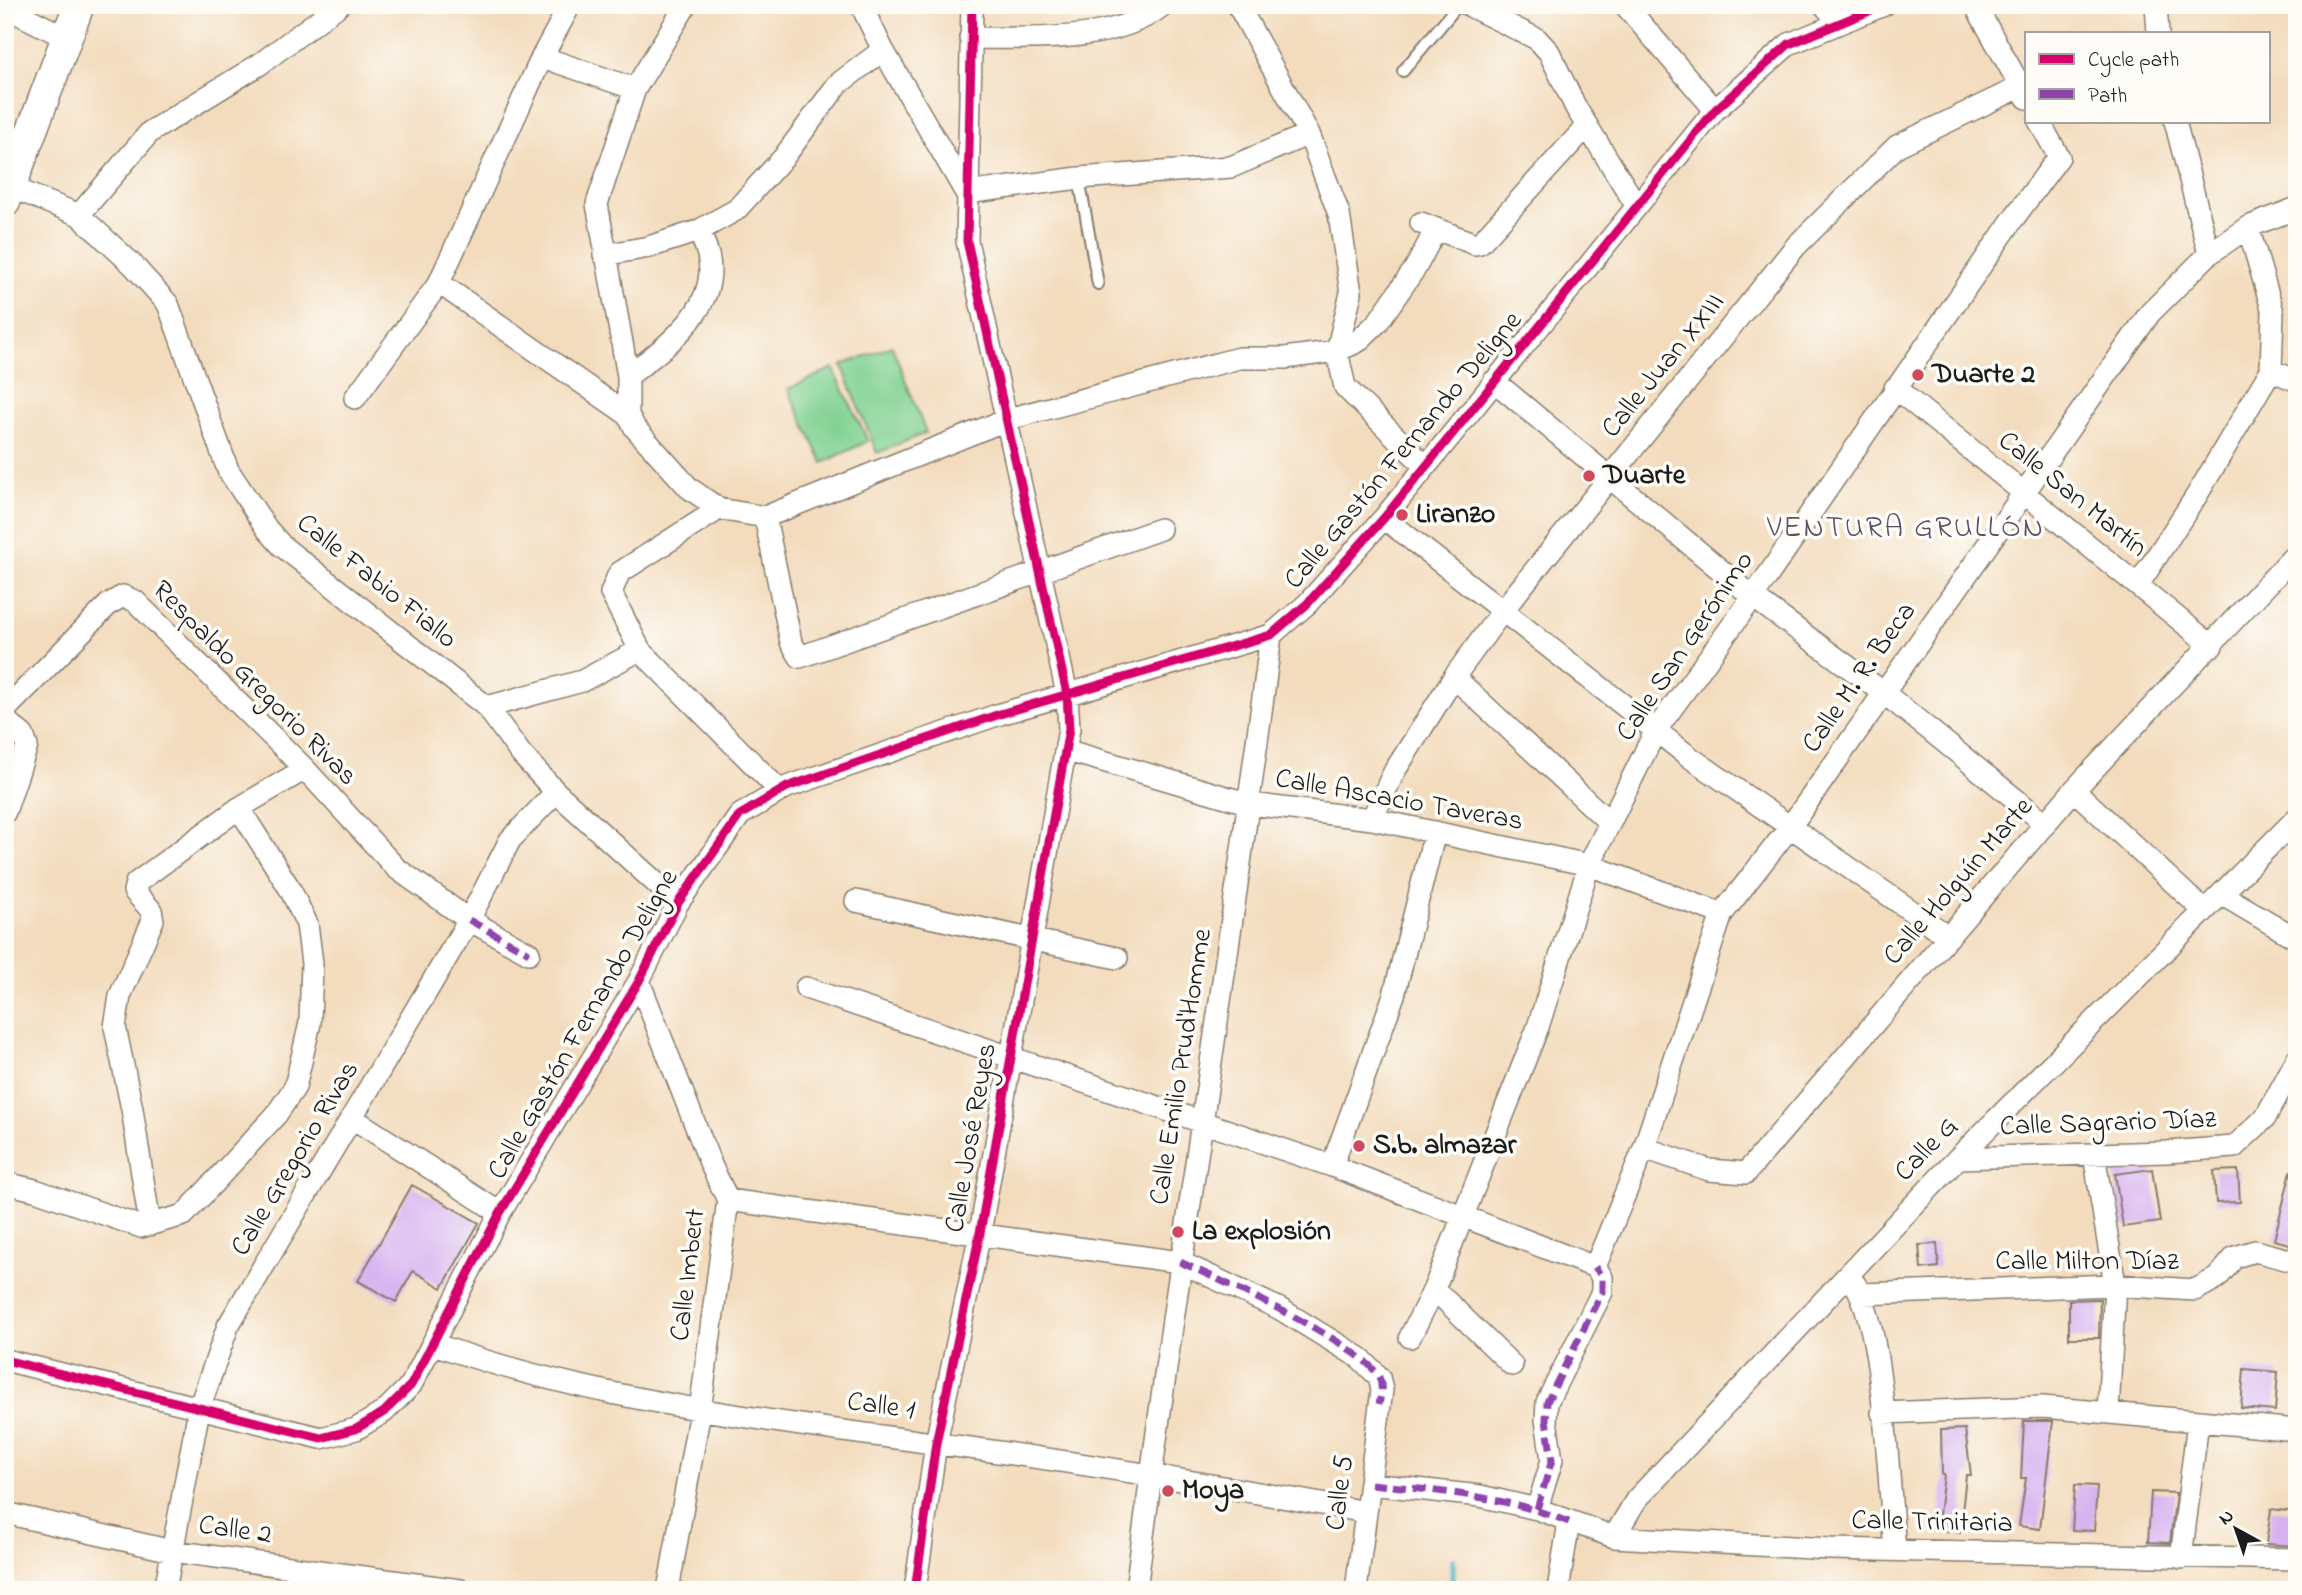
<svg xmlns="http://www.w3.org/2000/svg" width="2302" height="1595" viewBox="0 0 2302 1595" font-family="'Indie Flower',sans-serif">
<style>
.green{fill:#81d192;stroke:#4e7657;stroke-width:2}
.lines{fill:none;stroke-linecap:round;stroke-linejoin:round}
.stream{stroke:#48b0c7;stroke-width:6}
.building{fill:#d6b0f0}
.lane-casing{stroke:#887c6c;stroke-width:14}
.street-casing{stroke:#887c6c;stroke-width:24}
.secondary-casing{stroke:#887c6c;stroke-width:33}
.lane{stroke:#fff;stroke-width:10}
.street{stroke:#fff;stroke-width:21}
.secondary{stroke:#fff;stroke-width:30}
.quiet{stroke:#8e44ad;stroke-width:7;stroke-dasharray:14 7;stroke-linecap:butt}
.cycleway-casing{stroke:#fdfcf7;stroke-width:13}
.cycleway{stroke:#d6006c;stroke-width:9}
.poi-dot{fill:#d1495b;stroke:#fdfcf7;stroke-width:2.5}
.labels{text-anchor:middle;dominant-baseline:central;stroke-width:7;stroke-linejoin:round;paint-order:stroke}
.street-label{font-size:28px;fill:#1c1c1c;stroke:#fdfcf7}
.poi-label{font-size:28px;font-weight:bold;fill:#1c1c1c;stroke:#fdfcf7;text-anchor:start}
.neighbourhood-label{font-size:30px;letter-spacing:2px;fill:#5d5066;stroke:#fdfcf7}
</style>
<rect width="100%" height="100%" fill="#fdfcf7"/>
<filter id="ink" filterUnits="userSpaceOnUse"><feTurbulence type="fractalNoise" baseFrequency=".0143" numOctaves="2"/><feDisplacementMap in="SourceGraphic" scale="14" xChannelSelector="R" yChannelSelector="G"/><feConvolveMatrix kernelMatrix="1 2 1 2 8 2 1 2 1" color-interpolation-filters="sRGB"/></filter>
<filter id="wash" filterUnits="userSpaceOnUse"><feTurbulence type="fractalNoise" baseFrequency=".00686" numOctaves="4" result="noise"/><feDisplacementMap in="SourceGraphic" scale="28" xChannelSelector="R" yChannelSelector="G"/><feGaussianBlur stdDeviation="1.57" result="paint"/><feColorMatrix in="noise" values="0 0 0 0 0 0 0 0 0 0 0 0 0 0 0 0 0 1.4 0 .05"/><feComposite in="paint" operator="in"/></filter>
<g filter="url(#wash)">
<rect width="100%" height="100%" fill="#f3dcbd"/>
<!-- green -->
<path class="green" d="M 892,346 L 926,433 L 877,453 L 842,365 Z
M 833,368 L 868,441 L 823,463 L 788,389 Z"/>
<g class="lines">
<!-- stream -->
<path class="stream" d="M 1452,1590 L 1453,1560"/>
</g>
<g id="blocks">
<!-- building -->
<path class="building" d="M 2152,1169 L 2160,1222 L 2123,1227 L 2115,1174 Z
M 2238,1170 L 2240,1202 L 2216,1203 L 2214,1171 Z
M 2291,1171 L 2297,1172 L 2297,1246 L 2274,1240 Z
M 412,1185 L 479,1223 L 442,1288 L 413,1271 L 396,1302 L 358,1281 Z
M 1937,1244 L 1939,1267 L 1921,1269 L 1919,1245 Z
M 2100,1299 L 2099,1338 L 2069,1338 L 2069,1300 Z
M 2244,1369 L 2278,1372 L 2275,1411 L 2241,1408 Z
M 2024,1421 L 2053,1421 L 2040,1529 L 2019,1526 L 2026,1478 L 2021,1478 Z
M 1965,1429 L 1971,1475 L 1966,1475 L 1960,1532 L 1937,1530 L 1944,1475 L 1942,1475 L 1941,1430 Z
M 2075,1485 L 2097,1486 L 2094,1531 L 2072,1530 Z
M 2151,1492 L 2176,1493 L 2170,1543 L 2148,1542 Z
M 2271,1509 L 2297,1512 L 2294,1546 L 2266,1544 Z"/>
</g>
</g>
<g filter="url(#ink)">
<use href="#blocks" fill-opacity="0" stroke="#887c6c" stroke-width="2"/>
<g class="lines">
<defs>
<path id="lane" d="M 1403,71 L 1458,5
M 1079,178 L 1098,284"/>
<path id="street" d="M 13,5 L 17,13 L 67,38
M 686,5 L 635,89 L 597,204 L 628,376 L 628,415 L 635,428 L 689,488 L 719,509 L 765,517 L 1008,419 L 1239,358 L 1285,358 L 1337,351 L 1357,342 L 1378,322 L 1416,267 L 1436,229
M 861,5 L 883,50 L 966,193 L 1079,178 L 1231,167 L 1309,134
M 1238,5 L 1309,134 L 1339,214 L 1351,293 L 1337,351 L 1345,387 L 1425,466
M 1468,5 L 1537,39 L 1549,52 L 1576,108 L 1636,205
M 1625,5 L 1715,110
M 1824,5 L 1840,23
M 1975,5 L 2027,98
M 2156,5 L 2158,33
M 970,38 C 1029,38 1115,44 1163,5
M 542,57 L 635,89
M 2175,121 L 2209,254
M 11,187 L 79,215 L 133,265 L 168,304 L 228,470 L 267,529 L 282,546 L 487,707 L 521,754 L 556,792 L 678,903
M 79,215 L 150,132 L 260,64 L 339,5
M 1421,223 L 1475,244 L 1480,243 L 1587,126
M 604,255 L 649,247 L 698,231 L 736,210 L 784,157 L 838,84 L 883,50
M 439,283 L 628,415
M 2271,370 L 2297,381
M 628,376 C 675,340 736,295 698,231
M 1494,381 L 1753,597 L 1884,693 L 2046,824
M 1895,388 L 2212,646
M 355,398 L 439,283 L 542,57 L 570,5
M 719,509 L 619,573 L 611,593 L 640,650 L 780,791
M 765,517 L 791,642 L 800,657 L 1160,529
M 1384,518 L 1691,758 L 1949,937
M 2138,585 L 2197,495 L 2271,370 L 2273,312 L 2248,227
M 1454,677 L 1610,823
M 487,707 L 582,681 L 640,650
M 5,710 L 109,604 L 123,596 L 135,601 L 305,769 L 396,868 L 469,920 L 529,953
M 5,720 L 23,735 L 27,746 L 5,812
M 1065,750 L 1250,804 L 1372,819 L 1589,865 L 1722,914
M 2074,790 L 2204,911
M 1372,819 L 1394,772 L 1454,677 L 1503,610 L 1796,246 L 1897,146 L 2020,87
M 2221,894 L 2297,939
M 856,901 L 1117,958
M 639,981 L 711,1165 L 728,1200 L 700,1411 L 668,1590
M 806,988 L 1332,1166 L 1595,1267
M 354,1119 L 500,1213
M 1644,1148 L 1709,1170 L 1746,1173 L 2074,790 L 2293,557
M 2094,1154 L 2115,1285 L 2108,1413
M 1958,1158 L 2167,1152 L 2234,1147 L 2265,1118 L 2297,1059
M 1332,1166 L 1394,995 L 1435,832
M 5,1183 L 35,1190 L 141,1227 L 184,1215 L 276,1115 L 295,1087 L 310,1023 L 312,963 L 307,924 L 290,889 L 239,808
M 728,1200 L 1180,1262 L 1280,1309 L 1360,1358 L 1379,1377 L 1382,1390 L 1356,1590
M 150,1225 L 132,1109 L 115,1027 L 120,996 L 153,920 L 151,910 L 134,891 L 136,883 L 239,808 L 305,769
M 1595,1267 L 1644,1148 L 1722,914 L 1790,827 L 2150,313 L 2209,254 L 2248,227 L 2297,208
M 1855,1284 C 1885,1331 1888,1487 1895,1548
M 1434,1289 L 1512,1365
M 1861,1294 L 2115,1285 L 2195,1290 L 2217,1278 L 2235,1257 L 2255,1251 L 2297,1262
M 1410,1337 L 1434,1289 L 1538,1027 L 1589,865 L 1656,730 L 1753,597 L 2013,219 L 2059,157 L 2039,121
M 434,1344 C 594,1401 765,1420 932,1443 C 1078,1462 1222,1486 1366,1512
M 5,1360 L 321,1438 L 356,1429 L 384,1412 L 411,1385 L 500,1213 L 639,981 L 678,903 L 740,815 L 787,787 L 1000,714 L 1271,635 L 1307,604 L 1384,518 L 1715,110 L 1789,44 L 1884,5
M 1882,1413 L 2043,1407 L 2297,1430
M 1371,1484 L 1480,1496 L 1537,1509 L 1614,1537 L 1830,1549 L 2297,1559
M 1537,1509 L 1552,1460 L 1546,1420 L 1547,1402 L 1602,1292 L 1602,1277 L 1595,1267
M 5,1513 L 172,1551 L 460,1590
M 1614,1537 L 1636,1500 L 1958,1158 L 2297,818
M 2181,1558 L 2198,1421
M 165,1590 L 199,1409 L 228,1326 L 469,920 L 510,840 L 556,792
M 915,1590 L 936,1443 L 980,1233 L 1069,729 L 1067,694 L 967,241 L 972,5
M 1136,1590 C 1176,1271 1231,954 1271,635
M 1558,1590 L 1569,1522"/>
<path id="secondary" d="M 5,202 L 79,5"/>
</defs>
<!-- lane casing -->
<use href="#lane" class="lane-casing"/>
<!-- street casing -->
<use href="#street" class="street-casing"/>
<!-- secondary casing -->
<use href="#secondary" class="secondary-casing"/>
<!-- lane -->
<use href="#lane" class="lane"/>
<!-- street -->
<use href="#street" class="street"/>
<!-- secondary -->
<use href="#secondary" class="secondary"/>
<!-- quiet -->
<path class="quiet" d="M 469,920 L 529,953
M 1180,1262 C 1220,1280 1361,1343 1379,1377 C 1383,1386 1381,1395 1379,1404
M 1371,1484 C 1439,1491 1505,1496 1569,1522
M 1537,1509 L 1552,1460 L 1546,1420 L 1547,1402 L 1602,1292 L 1602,1277 L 1595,1267"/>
<defs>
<path id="cycleway" d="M 5,1360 L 321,1438 L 356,1429 L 384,1412 L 411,1385 L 500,1213 L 639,981 L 678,903 L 740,815 L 787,787 L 1000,714 L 1271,635 L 1307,604 L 1384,518 L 1715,110 L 1789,44 L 1884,5
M 915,1590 L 936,1443 L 980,1233 L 1069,729 L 1067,694 L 967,241 L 972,5"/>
</defs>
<!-- cycleway casing -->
<use href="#cycleway" class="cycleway-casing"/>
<!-- cycleway -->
<use href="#cycleway" class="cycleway"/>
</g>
</g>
<!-- markers -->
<g class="poi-dot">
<circle cx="1918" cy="375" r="7"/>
<circle cx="1589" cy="476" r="7"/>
<circle cx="1402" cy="515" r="7"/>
<circle cx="1359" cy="1146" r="7"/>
<circle cx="1178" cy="1232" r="7"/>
<circle cx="1168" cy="1491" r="7"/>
</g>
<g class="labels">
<!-- street labels -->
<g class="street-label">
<text transform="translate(1664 366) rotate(-51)">Calle Juan XXIII</text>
<text transform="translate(1404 451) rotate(-50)">Calle Gastón Fernando Deligne</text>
<text transform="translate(2072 495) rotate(39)">Calle San Martín</text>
<text transform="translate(376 582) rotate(39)">Calle Fabio Fiallo</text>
<text transform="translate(1686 647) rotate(-56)">Calle San Gerónimo</text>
<text transform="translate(1860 678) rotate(-55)">Calle M. R. Beca</text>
<text transform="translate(254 684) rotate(45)">Respaldo Gregorio Rivas</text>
<text transform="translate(1399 801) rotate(10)">Calle Ascacio Taveras</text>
<text transform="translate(1959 882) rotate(-49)">Calle Holguín Marte</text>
<text transform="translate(584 1025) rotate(-60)">Calle Gastón Fernando Deligne</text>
<text transform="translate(1182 1067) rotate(-81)">Calle Emilio Prud'Homme</text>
<text transform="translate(2108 1124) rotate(-2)">Calle Sagrario Díaz</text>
<text transform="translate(972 1138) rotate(-80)">Calle José Reyes</text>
<text transform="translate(1927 1150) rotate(-46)">Calle G</text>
<text transform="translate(296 1159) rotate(-59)">Calle Gregorio Rivas</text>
<text x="2087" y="1262">Calle Milton Díaz</text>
<text transform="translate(689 1275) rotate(-83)">Calle Imbert</text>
<text transform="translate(881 1407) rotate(8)">Calle 1</text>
<text transform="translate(1341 1493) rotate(-83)">Calle 5</text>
<text transform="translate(1932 1523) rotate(1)">Calle Trinitaria</text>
<text transform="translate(235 1531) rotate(8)">Calle 2</text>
</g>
<!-- poi labels -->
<g class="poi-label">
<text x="1932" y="375">Duarte 2</text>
<text x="1603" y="476">Duarte</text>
<text x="1416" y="515">Liranzo</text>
<text x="1373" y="1146">S.b. almazar</text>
<text x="1192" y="1232">La explosión</text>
<text x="1182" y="1491">Moya</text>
</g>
<!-- neighbourhood labels -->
<g class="neighbourhood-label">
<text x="1906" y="529">VENTURA GRULLÓN</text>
</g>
</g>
<!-- margin -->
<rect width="2302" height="1595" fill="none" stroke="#fdfcf7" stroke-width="28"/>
<!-- legend -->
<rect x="2025" y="32" width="245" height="91" fill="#fdfcf7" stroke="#a3a29f" stroke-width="2"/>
<rect x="2039" y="54" width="35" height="10" fill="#d6006c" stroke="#a3a29f" stroke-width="2"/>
<text x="2088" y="66" font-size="21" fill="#1c1c1c">Cycle path</text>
<rect x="2039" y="89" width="35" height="10" fill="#8e44ad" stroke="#a3a29f" stroke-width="2"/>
<text x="2088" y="102" font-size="21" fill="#1c1c1c">Path</text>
<!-- north arrow -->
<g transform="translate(2236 1529) rotate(320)" stroke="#fdfcf7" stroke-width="5" paint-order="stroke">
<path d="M0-5L12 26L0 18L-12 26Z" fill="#1c1c1c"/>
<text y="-10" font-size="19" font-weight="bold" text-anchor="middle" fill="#1c1c1c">N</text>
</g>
</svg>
